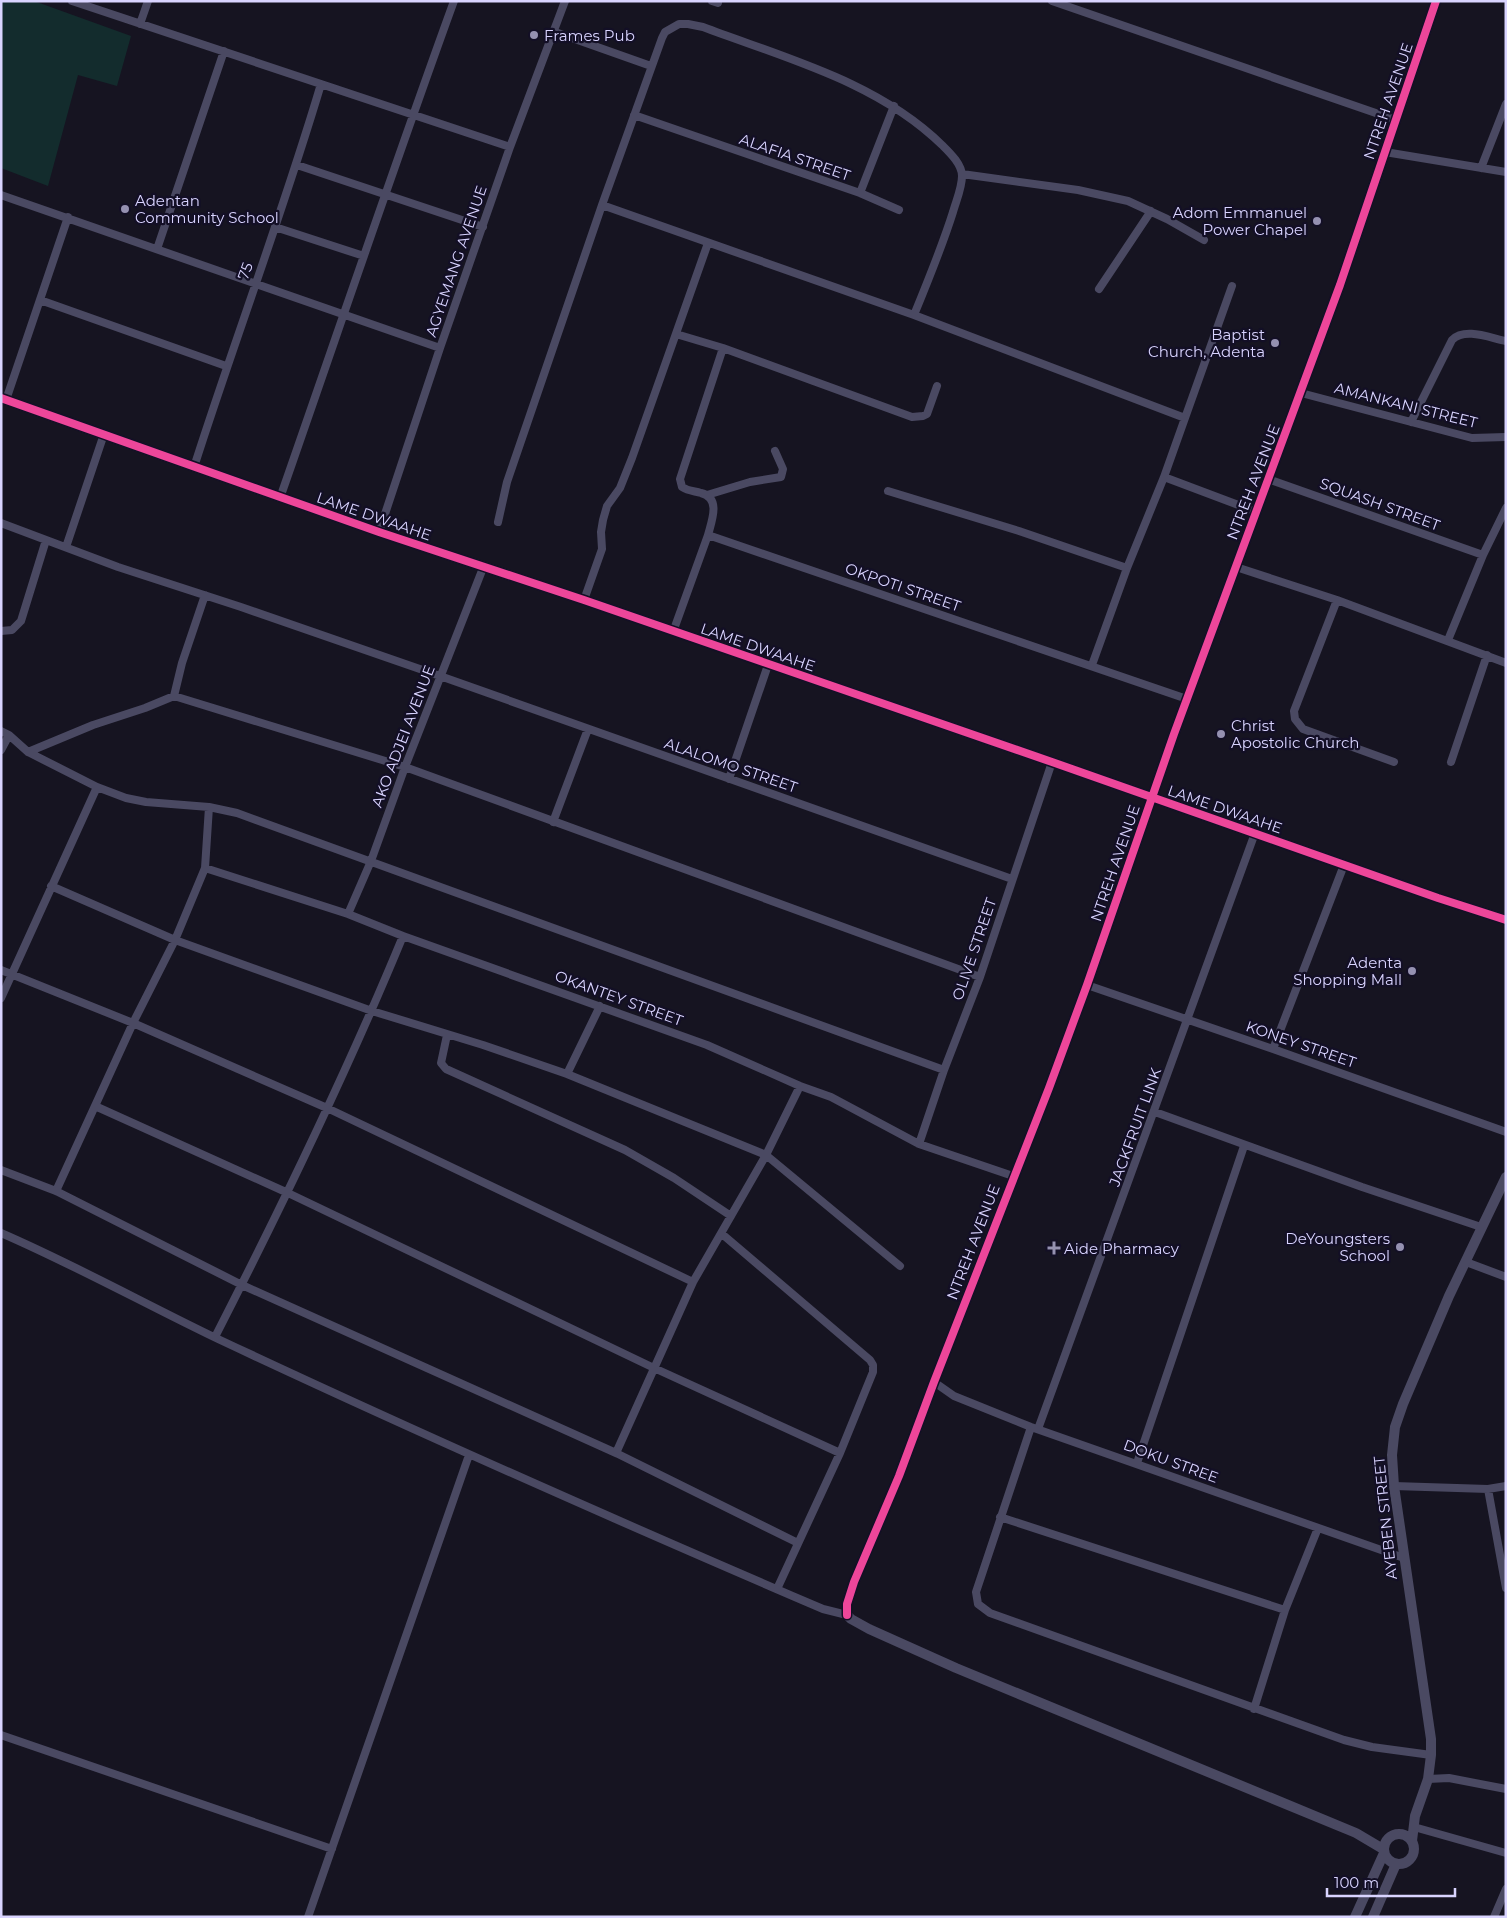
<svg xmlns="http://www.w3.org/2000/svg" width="1507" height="1918" viewBox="0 0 1507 1918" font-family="Montserrat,sans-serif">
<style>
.green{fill:#132c2d}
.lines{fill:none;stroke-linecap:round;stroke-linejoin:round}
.minor{stroke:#4a4962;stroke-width:8}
.tertiary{stroke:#4a4962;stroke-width:10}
.cycleway-casing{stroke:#130f26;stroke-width:11}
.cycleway{stroke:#ed469a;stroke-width:8}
.poi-dot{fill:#9591b1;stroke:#130f26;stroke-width:2}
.labels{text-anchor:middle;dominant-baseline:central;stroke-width:4.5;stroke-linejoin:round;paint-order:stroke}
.poi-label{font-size:15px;fill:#d9d4ff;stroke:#130f26;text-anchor:start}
.street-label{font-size:15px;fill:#d9d4ff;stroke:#130f26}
</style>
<rect width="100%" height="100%" fill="#161421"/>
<!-- green -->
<path class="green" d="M 1,1 L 34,1 L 131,36 L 117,86 L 78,75 L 48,186 L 1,168 Z"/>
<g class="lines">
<!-- minor -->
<path class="minor" d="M 72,1 L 510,147
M 712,1 L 718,3
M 1052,1 L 1396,120
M 140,24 L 148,1
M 555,32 L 651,66
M 634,115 L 860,193 L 894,106
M 1385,152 L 1506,172
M 297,165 L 483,227
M 1481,168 L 1506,104
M 962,174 L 1078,190 L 1128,201 L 1167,219 L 1204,240
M 860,193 L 899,210
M 1,195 L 440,348
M 602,205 L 914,315 L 1185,418
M 275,227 L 364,256
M 157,249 L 224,51
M 1099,289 L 1151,211
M 40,300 L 226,366
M 676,334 L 723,348 L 912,417 L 923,416 L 927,414 L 937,386
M 1301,393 L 1472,438 L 1506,437
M 6,400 L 68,217
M 1411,422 L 1452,340 C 1465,327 1490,338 1506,341
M 194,467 C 235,339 283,212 321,84
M 1164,477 L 1257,512
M 1268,479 L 1483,555
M 888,491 L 1019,531 L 1127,568
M 707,495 L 750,482 L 781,477 L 783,469 L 775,451
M 280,498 C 338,332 394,166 454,1
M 498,522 L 507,482 L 602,205 L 662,38 L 665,32 L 679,24 L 688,24 L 703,27 C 785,58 878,82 942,145 C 949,152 962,164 962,176 C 962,188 956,201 953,212 C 942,247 928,281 914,315
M 1,523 L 118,567 L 241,607 L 440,676 L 1012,879
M 379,532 L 440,348 L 510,147 L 565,1
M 708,535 C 712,520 721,498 701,493 C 694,491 688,491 682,487 L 680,479 L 723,348
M 66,547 L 104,434
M 1236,567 L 1337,600 L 1506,663
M 584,600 L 602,549 L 601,532 L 603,520 L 607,506 L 620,488 L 632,458 L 708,243
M 1337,600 L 1294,711 L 1295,719 L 1303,729 L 1394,762
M 1,631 L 12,630 L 21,621 L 46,540
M 673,632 L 708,535 L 1187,699
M 1448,640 L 1483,555 L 1506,508
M 1092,665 L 1127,568 L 1164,477 L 1232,286
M 174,696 L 405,767 L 980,977
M 1,731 L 9,735 L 28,752 L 97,787 L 126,798 L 146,802 L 209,807 L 237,813 L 944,1070
M 1,750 L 9,735
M 28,752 L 93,725 L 145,708 L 174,696 L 182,663 L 205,595
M 1451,762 L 1487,655
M 729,779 L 768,665
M 553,822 L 588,729
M 205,868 L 348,914 L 403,936 L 707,1045 L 800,1086 L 831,1097 L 919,1144 L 1013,1176
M 51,886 L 175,940 L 372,1011 L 483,1045 L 567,1074 L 766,1155 L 900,1266
M 348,914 L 371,861 L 405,767 L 483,568
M 1,970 L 133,1023 L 327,1108 L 693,1282
M 1087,985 L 1273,1049 L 1506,1132
M 1,998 L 97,787
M 447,1035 L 441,1063 L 446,1069 L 625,1150 L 674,1178 L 731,1216
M 1273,1049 L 1344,865
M 567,1074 L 600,1006
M 95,1106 L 288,1193 L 654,1368 L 840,1453
M 1155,1112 L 1362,1187 L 1481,1227
M 919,1144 L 944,1070 L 980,977 L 1052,762
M 1,1170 L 56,1191 L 242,1285 L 616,1453 L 798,1543
M 56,1191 L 133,1023 L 175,940 L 205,868 L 209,807
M 1,1233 C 75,1265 145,1304 218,1339 C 418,1433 620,1522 823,1609 L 847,1615
M 722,1234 L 870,1360 L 873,1365 L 873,1372 L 840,1453 L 777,1589
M 1466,1262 L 1506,1277
M 215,1337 C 282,1206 347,1072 403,936
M 934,1382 L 954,1396 L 1031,1427 L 1404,1558
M 1031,1427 L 976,1592 L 978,1604 L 990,1613 L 1344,1740 L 1372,1747 L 1431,1755
M 1038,1429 L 1255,833
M 616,1453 L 693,1282 L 766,1155 L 800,1086
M 1137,1463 L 1244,1146
M 1394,1486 L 1488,1489 L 1506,1486
M 1488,1489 L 1506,1588
M 1000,1517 L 1285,1610
M 1254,1709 L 1285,1610 L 1318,1528
M 1,1735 L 332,1849
M 1428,1779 L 1449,1778 L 1506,1789
M 1414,1827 L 1506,1853
M 308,1917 L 469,1455
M 1494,1917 L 1506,1889"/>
<!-- tertiary -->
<path class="tertiary" d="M 1,398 L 379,532 L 584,600 L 1052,762 L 1438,898 L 1506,920
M1384 1849a15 15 0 1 1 30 0a15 15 0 1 1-30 0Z
M 1412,1841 L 1415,1816 L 1428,1779 L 1431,1755 L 1431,1739 L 1394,1486 L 1392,1455 L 1395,1427 L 1403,1404 L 1449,1296 L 1506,1177
M 1383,1849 L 1356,1833 L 956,1668 L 869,1629 L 851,1619 L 847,1615 L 847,1604 L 854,1582 L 899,1476 L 934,1382 L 1049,1088 L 1087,985 L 1174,734 L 1340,285 L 1436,1
M 1355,1917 L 1384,1853
M 1373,1917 L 1396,1864"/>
<defs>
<path id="cycleway" d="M 1,398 L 379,532 L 584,600 L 1052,762 L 1438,898 L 1506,920
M 847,1615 L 847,1604 L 854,1582 L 899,1476 L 934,1382 L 1049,1088 L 1087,985 L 1174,734 L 1340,285 L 1436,1"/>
</defs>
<!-- cycleway casing -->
<use href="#cycleway" class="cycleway-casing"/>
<!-- cycleway -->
<use href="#cycleway" class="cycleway"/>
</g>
<!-- markers -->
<g class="poi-dot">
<circle cx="534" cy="35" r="5"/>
<circle cx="125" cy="209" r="5"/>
<circle cx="1317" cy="221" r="5"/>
<circle cx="1275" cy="343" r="5"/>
<circle cx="1221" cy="734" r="5"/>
<circle cx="1412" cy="971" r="5"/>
<circle cx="1400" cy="1247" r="5"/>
<path d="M1051.5 1240.5h5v5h5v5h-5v5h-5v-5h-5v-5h5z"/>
</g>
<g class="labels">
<!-- poi labels -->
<g class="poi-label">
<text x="544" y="35">Frames Pub</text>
<text x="135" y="200">Adentan<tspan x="135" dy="17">Community School</tspan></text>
<text x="1307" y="212" text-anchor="end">Adom Emmanuel<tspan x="1307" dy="17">Power Chapel</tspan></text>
<text x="1265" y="334" text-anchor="end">Baptist<tspan x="1265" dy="17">Church, Adenta</tspan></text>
<text x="1231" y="725">Christ<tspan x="1231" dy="17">Apostolic Church</tspan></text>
<text x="1402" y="962" text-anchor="end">Adenta<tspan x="1402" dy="17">Shopping Mall</tspan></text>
<text x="1390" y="1238" text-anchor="end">DeYoungsters<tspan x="1390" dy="17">School</tspan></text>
<text x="1064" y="1248">Aide Pharmacy</text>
</g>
<!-- street labels -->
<g class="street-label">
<text transform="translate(1388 101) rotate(-71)">NTREH AVENUE</text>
<text transform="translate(795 157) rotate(19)">ALAFIA STREET</text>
<text transform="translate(456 261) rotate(-71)">AGYEMANG AVENUE</text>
<text transform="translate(245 271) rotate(-70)">75</text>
<text transform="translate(1406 405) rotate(14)">AMANKANI STREET</text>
<text transform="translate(1253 482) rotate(-69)">NTREH AVENUE</text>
<text transform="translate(1380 504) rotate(20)">SQUASH STREET</text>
<text transform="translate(374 516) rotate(19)">LAME DWAAHE</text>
<text transform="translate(903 587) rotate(19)">OKPOTI STREET</text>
<text transform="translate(758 647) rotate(19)">LAME DWAAHE</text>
<text transform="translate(403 736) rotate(-69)">AKO ADJEI AVENUE</text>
<text transform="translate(731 765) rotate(19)">ALALOMO STREET</text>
<text transform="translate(1225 809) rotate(19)">LAME DWAAHE</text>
<text transform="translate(1115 863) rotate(-71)">NTREH AVENUE</text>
<text transform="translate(974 949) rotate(-71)">OLIVE STREET</text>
<text transform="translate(619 998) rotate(20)">OKANTEY STREET</text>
<text transform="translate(1301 1044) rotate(19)">KONEY STREET</text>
<text transform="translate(1135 1127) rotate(-70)">JACKFRUIT LINK</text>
<text transform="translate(973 1242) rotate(-69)">NTREH AVENUE</text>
<text transform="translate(1171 1461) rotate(20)">DOKU STREE</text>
<text transform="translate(1385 1518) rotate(-96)">AYEBEN STREET</text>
</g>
</g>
<!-- border -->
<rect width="1507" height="1918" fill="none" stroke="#d9d4ff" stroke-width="5"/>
<!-- scale -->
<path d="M1327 1888v8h128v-8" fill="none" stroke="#d9d4ff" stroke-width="2.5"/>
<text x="1334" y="1888" font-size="15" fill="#d9d4ff" stroke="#130f26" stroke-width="4" paint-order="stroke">100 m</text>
</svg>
